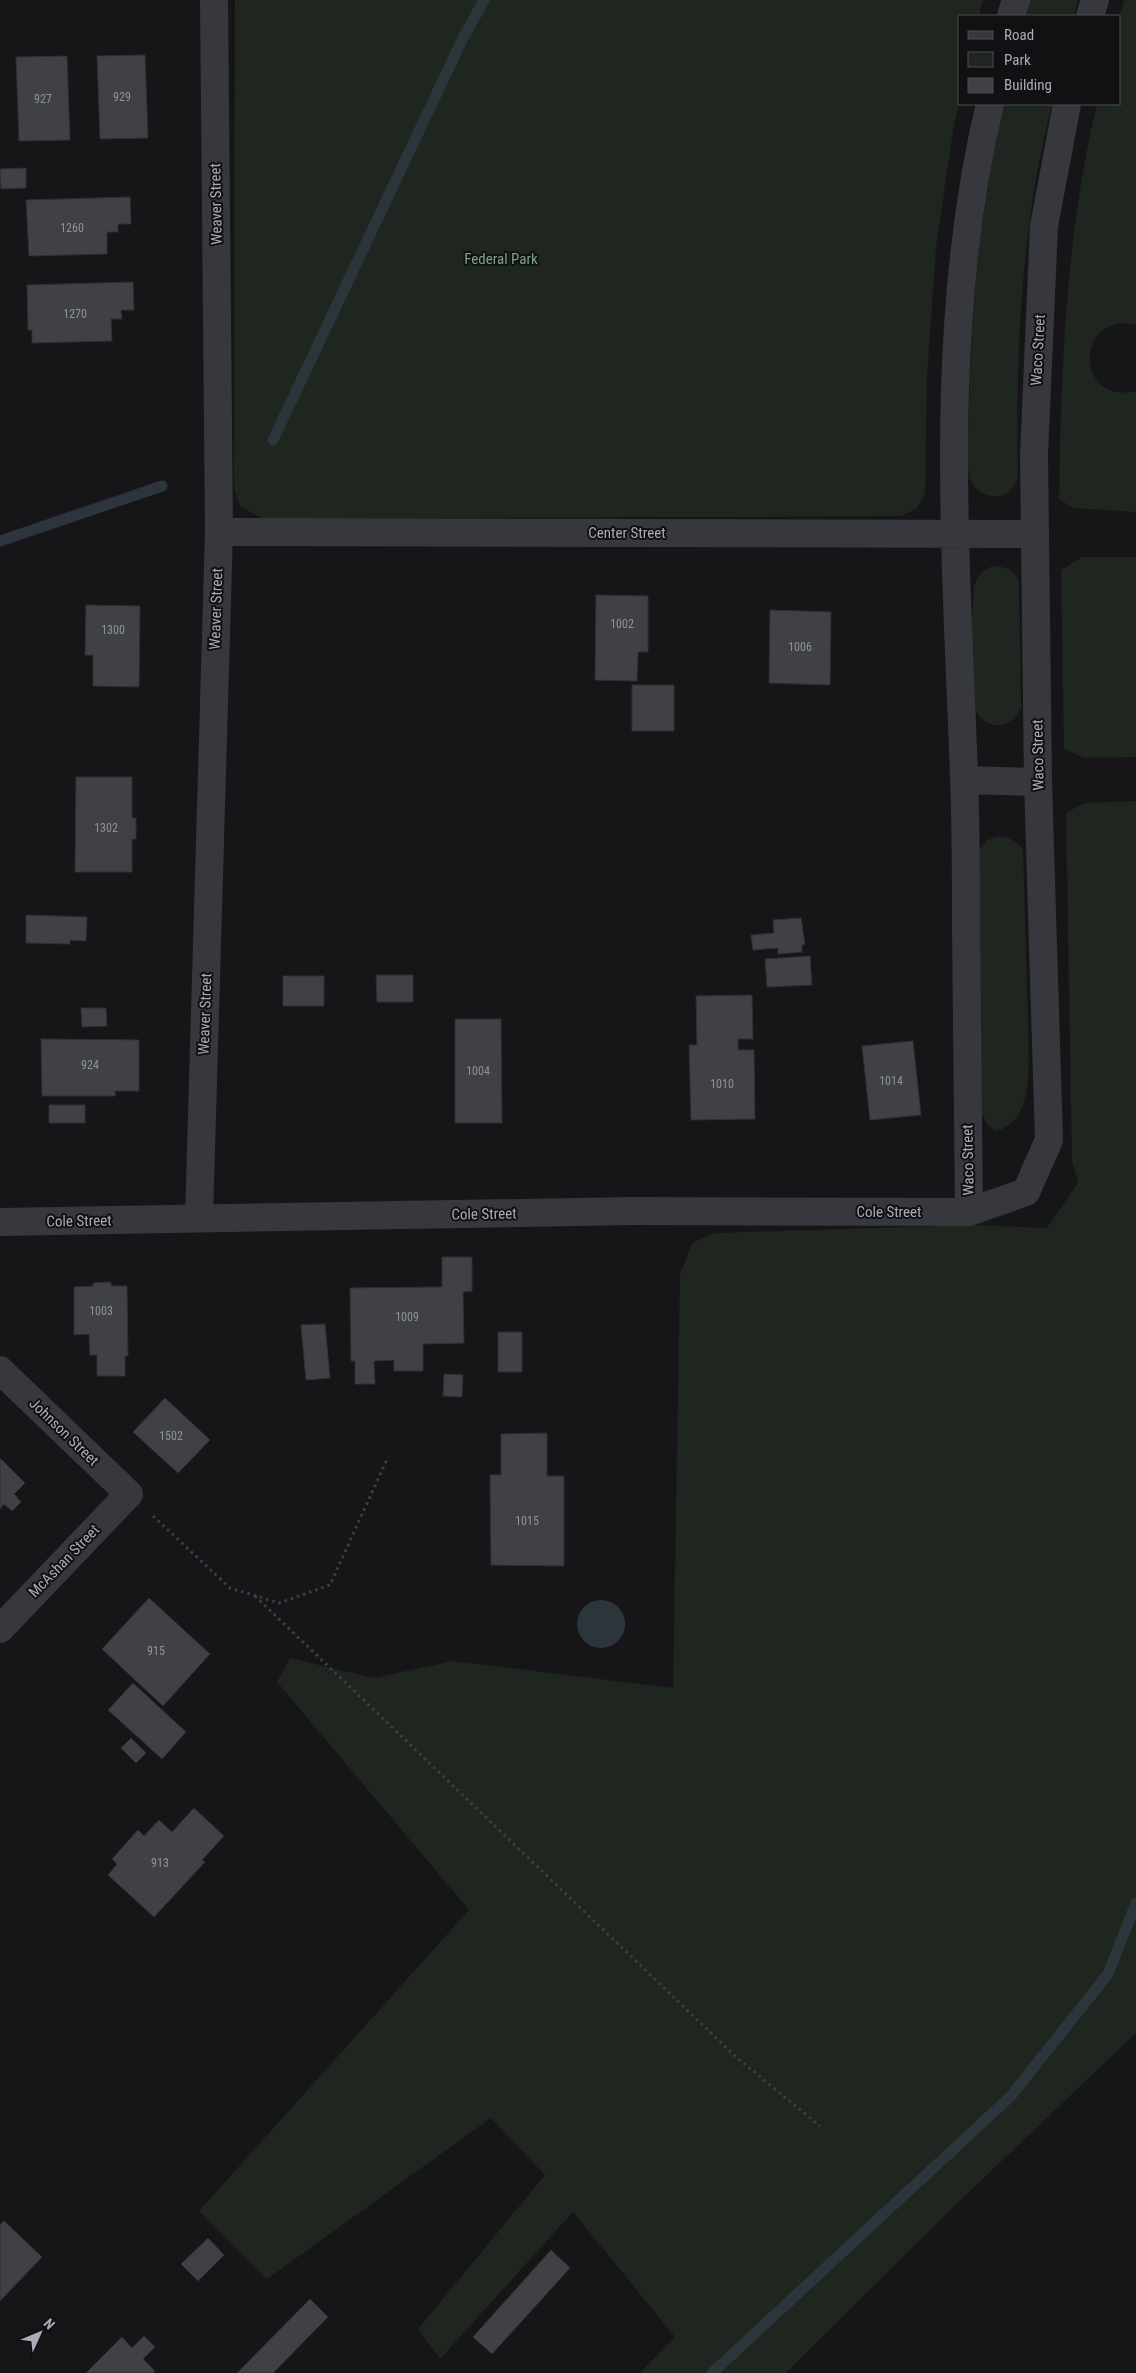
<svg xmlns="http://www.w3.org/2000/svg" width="1136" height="2373" viewBox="0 0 1136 2373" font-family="'Roboto Condensed',sans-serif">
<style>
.green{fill:#1e261f}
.water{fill:#2c353c}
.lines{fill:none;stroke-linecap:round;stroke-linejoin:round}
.stream{stroke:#2c353c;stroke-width:11}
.building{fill:#404145;stroke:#303034}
.path{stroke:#3d3f44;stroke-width:3;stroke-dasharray:2.5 4;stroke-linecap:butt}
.street{stroke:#37383d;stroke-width:28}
.labels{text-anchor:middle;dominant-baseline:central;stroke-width:4;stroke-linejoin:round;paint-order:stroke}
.number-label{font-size:12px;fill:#8e929b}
.street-label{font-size:15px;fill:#a8adb8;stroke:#111113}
.park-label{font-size:15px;fill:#7fa381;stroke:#111113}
</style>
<rect width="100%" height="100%" fill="#161618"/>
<!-- green -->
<path class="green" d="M 235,0 L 983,0 L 979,16 L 960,16 L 960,99 L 953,130 L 936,248 L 927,377 L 925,494 L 917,508 L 901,516 L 263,519 L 240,506 L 234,489 Z
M 1029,0 L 1078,0 L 1074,16 L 1025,16 Z
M 1124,0 L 1136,0 L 1136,325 C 1075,311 1074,406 1136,391 L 1136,512 L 1073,508 L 1059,499 C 1061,366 1066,234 1097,104 L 1120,104 L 1120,16 Z
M 1004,104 L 1052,104 C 1022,220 1015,355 1018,475 C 1014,492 1003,501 985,494 C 980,492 976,489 973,485 C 965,472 968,437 969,421 C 970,315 980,207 1004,104 Z
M 1082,557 L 1136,557 L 1136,757 L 1084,758 L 1064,749 L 1061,570 Z
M 993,566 C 1007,567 1013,569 1019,581 L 1021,708 C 1017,716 1013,721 1005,724 C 995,728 980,722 976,711 C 964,685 973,618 974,587 C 978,575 982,570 993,566 Z
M 1136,801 L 1136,2033 L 946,2214 L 786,2373 L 640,2373 L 675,2337 L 573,2212 L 440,2359 L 418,2329 L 545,2175 L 491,2118 L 267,2279 L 199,2211 L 469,1910 L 277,1682 L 290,1658 L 374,1678 L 452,1661 L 673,1688 L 680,1275 L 692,1243 L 715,1233 L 974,1225 L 1047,1228 L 1078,1183 L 1072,1161 L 1066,813 L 1084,803 Z
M 997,837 C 1010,837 1016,840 1023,850 L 1029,1059 C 1028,1086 1027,1123 996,1131 L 987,1125 L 982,1113 L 977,853 L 987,840 Z"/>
<!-- water -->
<path class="water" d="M577 1624a24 24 0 1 1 48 0a24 24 0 1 1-48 0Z"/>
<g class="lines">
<!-- stream -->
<path class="stream" d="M 273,440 L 462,40 L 484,0
M 0,541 L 162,486
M 712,2373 L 1011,2096 L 1108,1974 L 1136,1903"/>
</g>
<!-- building -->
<path class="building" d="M 145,55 L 148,138 L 100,139 L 97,56 Z
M 67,56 L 70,140 L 19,141 L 16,57 Z
M 26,168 L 26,188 L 1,189 L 0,169 Z
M 130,197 L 131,224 L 118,224 L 118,232 L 107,232 L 107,254 L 29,256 L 26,200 Z
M 133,282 L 134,310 L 121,310 L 122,319 L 111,319 L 112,341 L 32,343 L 32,330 L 28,330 L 27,285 Z
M 596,595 L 648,596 L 648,652 L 638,652 L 637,681 L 595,680 Z
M 86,605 L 140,606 L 139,687 L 93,686 L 93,655 L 85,655 Z
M 770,610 L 831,612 L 830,685 L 769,683 Z
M 632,685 L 674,685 L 674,731 L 632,731 Z
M 76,777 L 132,777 L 132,818 L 136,818 L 136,839 L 132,839 L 132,872 L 75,872 Z
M 26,915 L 87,917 L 86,941 L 70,940 L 70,944 L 26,943 Z
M 801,918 L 805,944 L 802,945 L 802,952 L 778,954 L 778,948 L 753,950 L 751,935 L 774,933 L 773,920 Z
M 810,956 L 812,985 L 767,987 L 765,959 Z
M 376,975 L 413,975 L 413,1002 L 377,1002 Z
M 283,976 L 324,976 L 324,1006 L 283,1006 Z
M 752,995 L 753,1039 L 738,1039 L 738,1050 L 754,1050 L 755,1119 L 691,1120 L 689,1045 L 697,1045 L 696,996 Z
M 81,1008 L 106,1008 L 107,1026 L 82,1027 Z
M 455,1019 L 501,1019 L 502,1123 L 455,1123 Z
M 41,1039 L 139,1040 L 139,1091 L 115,1091 L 115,1096 L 42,1096 Z
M 913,1041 L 921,1115 L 870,1120 L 862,1046 Z
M 49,1105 L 85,1105 L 85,1123 L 49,1123 Z
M 442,1257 L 472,1257 L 472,1291 L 463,1292 L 464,1343 L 423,1344 L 423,1371 L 394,1371 L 394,1360 L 374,1361 L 375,1384 L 355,1384 L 355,1361 L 351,1361 L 350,1288 L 442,1287 Z
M 111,1282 L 111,1286 L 127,1286 L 128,1356 L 125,1356 L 125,1376 L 97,1376 L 97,1355 L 90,1355 L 89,1334 L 74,1335 L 74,1287 L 93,1286 L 93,1283 Z
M 325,1324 L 330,1378 L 306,1380 L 301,1325 Z
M 498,1332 L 522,1332 L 522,1372 L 498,1372 Z
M 444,1374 L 463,1375 L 462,1397 L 443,1396 Z
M 165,1398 L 210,1440 L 178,1473 L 133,1432 Z
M 547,1433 L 547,1476 L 564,1476 L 564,1566 L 491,1565 L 490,1475 L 501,1475 L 501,1434 Z
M 0,1458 L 25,1483 L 14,1494 L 21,1502 L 12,1511 L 4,1504 L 0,1509 Z
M 149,1598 L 210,1654 L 163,1706 L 102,1649 Z
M 133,1683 L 186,1732 L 162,1759 L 108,1710 Z
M 131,1738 L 146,1753 L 136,1763 L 121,1748 Z
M 194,1808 L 224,1836 L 202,1860 L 205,1862 L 154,1917 L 108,1875 L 117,1864 L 112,1859 L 138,1830 L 144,1836 L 159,1820 L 172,1832 Z
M 4,2221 L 42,2257 L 0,2301 L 0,2225 Z
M 208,2238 L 224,2255 L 198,2281 L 181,2264 Z
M 551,2250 L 570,2268 L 492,2354 L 473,2337 Z
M 310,2299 L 328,2317 L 273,2373 L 237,2373 Z
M 144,2336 L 155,2347 L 143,2359 L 155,2371 L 153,2373 L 86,2373 L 122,2337 L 132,2348 Z"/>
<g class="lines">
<!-- path -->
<path class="path" d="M 153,1516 L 230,1588 L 279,1603 L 330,1585 L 388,1457
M 255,1596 L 736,2057 L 820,2126"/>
<!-- street -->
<path class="street" d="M 1011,16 L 1016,0
M 1090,16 L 1095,0
M 219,532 L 1035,534
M 965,780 L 1038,782
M 969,1212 C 968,1117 967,1022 966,927 C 966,877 966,827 964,776 C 956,552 937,324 990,104
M 199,1218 L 219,532 L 214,0
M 0,1222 L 632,1211 L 969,1212 L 1026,1192 L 1049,1140 L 1038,782 L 1034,455 L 1044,226 L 1067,104
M 0,1370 L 129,1494 L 0,1629"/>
</g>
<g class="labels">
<!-- number labels -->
<g class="number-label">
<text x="122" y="97">929</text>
<text x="43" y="99">927</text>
<text x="72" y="228">1260</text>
<text x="75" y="314">1270</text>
<text x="622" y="624">1002</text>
<text x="113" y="630">1300</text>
<text x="800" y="647">1006</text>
<text x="106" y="828">1302</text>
<text x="90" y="1065">924</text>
<text x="478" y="1071">1004</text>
<text x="891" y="1081">1014</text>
<text x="722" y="1084">1010</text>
<text x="101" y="1311">1003</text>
<text x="407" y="1317">1009</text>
<text x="171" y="1436">1502</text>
<text x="527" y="1521">1015</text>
<text x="156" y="1651">915</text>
<text x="160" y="1863">913</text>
</g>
<!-- street labels -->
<g class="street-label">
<text transform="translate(216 204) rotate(-91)">Weaver Street</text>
<text transform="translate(1038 350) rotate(-87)">Waco Street</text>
<text x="627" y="533">Center Street</text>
<text transform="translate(216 609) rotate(-88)">Weaver Street</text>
<text transform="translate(1038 755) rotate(-91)">Waco Street</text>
<text transform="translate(205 1014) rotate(-88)">Weaver Street</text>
<text transform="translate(968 1160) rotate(-91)">Waco Street</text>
<text x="889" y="1212">Cole Street</text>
<text transform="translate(484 1214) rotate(-1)">Cole Street</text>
<text transform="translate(79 1221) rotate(-1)">Cole Street</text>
<text transform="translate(64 1432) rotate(44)">Johnson Street</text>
<text transform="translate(64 1561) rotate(-46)">McAshan Street</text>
</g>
<!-- park labels -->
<g class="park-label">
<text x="501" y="259">Federal Park</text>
</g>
</g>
<!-- legend -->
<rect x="958" y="15" width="162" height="90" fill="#111113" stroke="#4d4f55"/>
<rect x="968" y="31" width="25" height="8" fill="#37383d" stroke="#4d4f55"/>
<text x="1004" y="40" font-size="15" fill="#a8adb8">Road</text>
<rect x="968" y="52" width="25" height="15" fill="#1e261f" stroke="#4d4f55"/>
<text x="1004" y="65" font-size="15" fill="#a8adb8">Park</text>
<rect x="968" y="78" width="25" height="15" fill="#404145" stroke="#4d4f55"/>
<text x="1004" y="90" font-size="15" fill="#a8adb8">Building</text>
<!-- north arrow -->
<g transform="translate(40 2333) rotate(46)" stroke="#111113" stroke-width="4" paint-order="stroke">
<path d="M0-4L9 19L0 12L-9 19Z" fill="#a8adb8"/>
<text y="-8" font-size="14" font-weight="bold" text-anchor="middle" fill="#a8adb8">N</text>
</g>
</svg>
